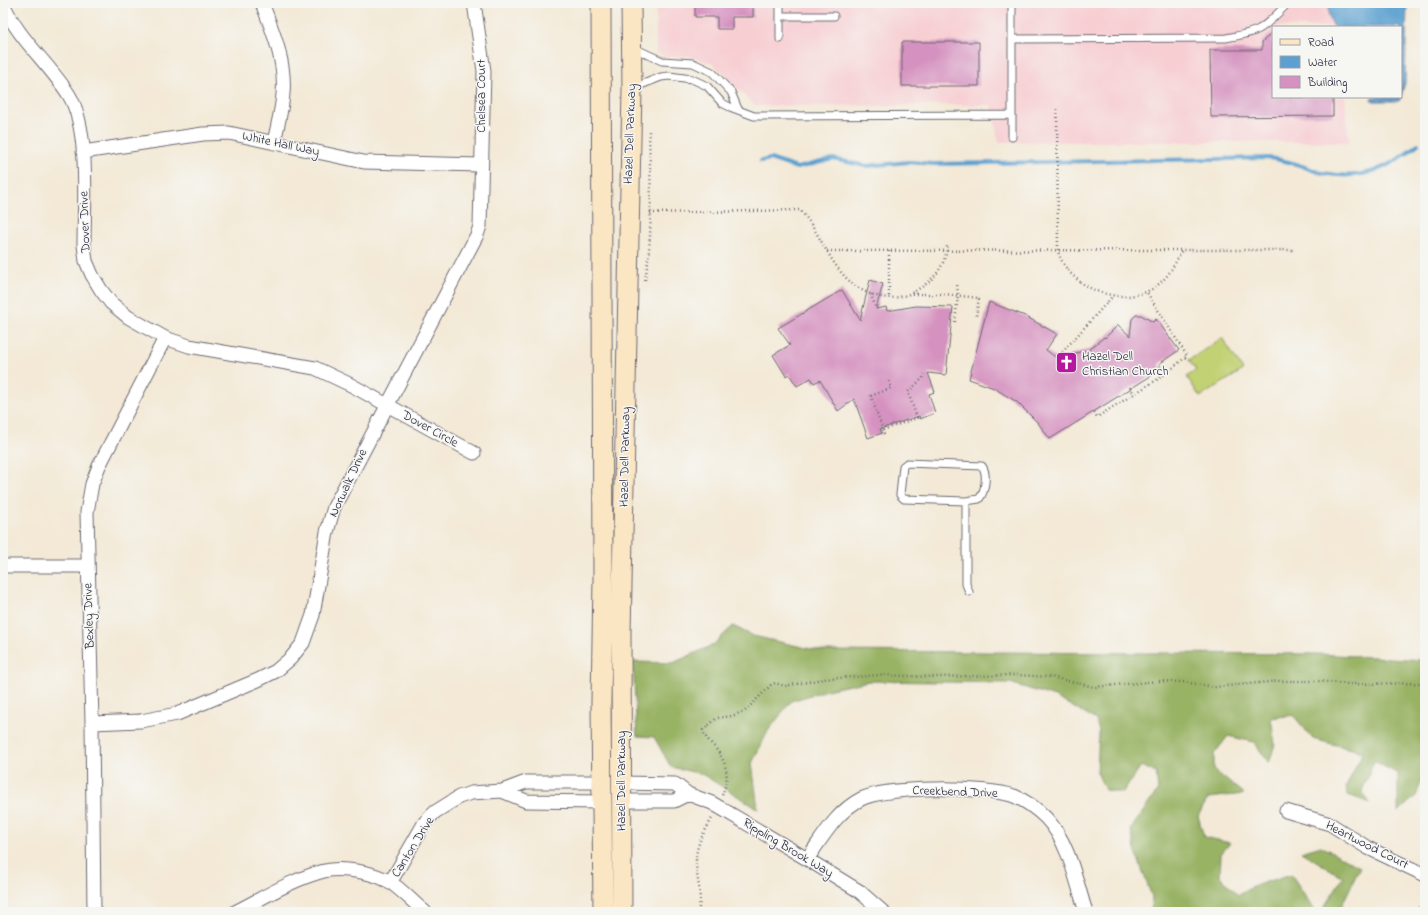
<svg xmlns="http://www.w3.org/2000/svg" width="1428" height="915" viewBox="0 0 1428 915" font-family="'Indie Flower',sans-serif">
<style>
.built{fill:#f7cfd3}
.green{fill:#c2d173;stroke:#727a57}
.forest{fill:#99b365;stroke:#5e6a50}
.water{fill:#5ba0d0;stroke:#3e6186}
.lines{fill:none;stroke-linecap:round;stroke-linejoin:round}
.stream{stroke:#5ba0d0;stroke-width:4}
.building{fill:#d592c0}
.service-casing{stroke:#6b6871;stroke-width:9}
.minor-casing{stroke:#6b6871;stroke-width:15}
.secondary-casing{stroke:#6b6871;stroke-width:21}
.path{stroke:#6b6871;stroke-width:2.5;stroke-dasharray:1 3;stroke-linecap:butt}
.service{stroke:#fff;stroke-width:7}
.minor{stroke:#fff;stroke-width:13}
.secondary{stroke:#fbe6c4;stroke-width:19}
.labels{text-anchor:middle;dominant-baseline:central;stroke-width:3;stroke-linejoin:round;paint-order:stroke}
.street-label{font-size:13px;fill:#22223b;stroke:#f6f6f2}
.poi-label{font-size:13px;fill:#22223b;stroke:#f6f6f2;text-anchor:start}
</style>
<rect width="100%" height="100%" fill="#f6f6f2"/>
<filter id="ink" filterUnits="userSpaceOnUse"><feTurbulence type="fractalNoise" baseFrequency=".025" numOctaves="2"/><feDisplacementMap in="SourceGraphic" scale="8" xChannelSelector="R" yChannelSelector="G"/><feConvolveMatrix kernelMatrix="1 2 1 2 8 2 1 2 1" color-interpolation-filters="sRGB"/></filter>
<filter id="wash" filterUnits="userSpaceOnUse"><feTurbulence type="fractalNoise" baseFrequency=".012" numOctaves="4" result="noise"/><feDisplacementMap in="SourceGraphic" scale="16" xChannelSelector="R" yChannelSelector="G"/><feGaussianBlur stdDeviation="0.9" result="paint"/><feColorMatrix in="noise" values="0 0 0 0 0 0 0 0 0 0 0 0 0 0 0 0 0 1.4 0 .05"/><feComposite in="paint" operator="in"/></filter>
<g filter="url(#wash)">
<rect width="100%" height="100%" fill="#f3e9d6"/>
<!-- built -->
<path class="built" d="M 656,3 L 1337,3 L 1339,27 L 1273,27 L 1273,97 L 1345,97 L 1349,142 L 999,142 L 991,105 L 755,106 L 713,64 L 688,56 L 666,57 L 656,52 Z"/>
<!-- green -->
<path class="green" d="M 1222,338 L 1243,370 L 1200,397 L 1187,377 L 1196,370 L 1189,360 Z"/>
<!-- forest -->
<path class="forest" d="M 733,626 L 753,636 L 820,651 L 1318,654 L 1425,660 L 1425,771 L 1416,796 L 1398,812 L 1398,774 L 1374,761 L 1362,791 L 1370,803 L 1348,795 L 1346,787 L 1363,752 L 1313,739 L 1293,715 L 1271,718 L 1275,744 L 1269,763 L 1254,742 L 1228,736 L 1214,754 L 1214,770 L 1244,794 L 1208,798 L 1198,816 L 1204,837 L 1230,843 L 1221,854 L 1220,876 L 1238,895 L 1254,886 L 1291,874 L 1316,912 L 1151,912 L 1152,897 L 1135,850 L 1131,829 L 1158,790 L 1156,773 L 1141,766 L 1122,793 L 1105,790 L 1097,772 L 1099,732 L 1096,720 L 1055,697 L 1010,683 L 869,681 L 831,689 L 791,701 L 768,731 L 752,763 L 758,809 L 702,774 L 671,767 L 654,737 L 637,736 L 633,662 L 673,663 L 713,645 Z
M 1321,846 L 1360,867 L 1341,907 L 1342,912 L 1321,912 L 1343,877 L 1301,852 Z"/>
<!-- water -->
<path class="water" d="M 1328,3 L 1407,3 L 1405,83 L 1401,96 L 1401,27 L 1334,27 L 1329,17 Z
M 1372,97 L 1401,97 L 1399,101 L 1371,101 Z"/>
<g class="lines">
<!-- stream -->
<path class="stream" d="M 761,161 L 770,159 L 797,168 L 833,159 L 866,166 L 909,162 L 934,164 L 1270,158 C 1281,160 1292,162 1302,166 C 1309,168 1316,172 1323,173 C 1362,181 1389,169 1418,144"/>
</g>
<g id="blocks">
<!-- building -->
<path class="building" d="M 695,3 L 753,3 L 753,17 L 732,17 L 732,29 L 717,29 L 717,17 L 695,17 Z
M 1273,32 L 1273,97 L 1333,97 L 1333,116 L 1211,117 L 1210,50 L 1262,50 L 1262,42 Z
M 902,42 L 979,42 L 979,86 L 902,86 Z
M 870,280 L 883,284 L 876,309 L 886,307 L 887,311 L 916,306 L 953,307 L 946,375 L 928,373 L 935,392 L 929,394 L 935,413 L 920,419 L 919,416 L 880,429 L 882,433 L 868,438 L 854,399 L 838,411 L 820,380 L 814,383 L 811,378 L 797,386 L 789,374 L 786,376 L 773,355 L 790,345 L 778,328 L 842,290 L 860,320 Z
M 989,302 L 1025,316 L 1057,334 L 1046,350 L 1062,362 L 1069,355 L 1090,349 L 1104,337 L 1105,338 L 1118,325 L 1130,336 L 1132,319 L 1136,315 L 1141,315 L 1153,322 L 1156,319 L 1179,350 L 1159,364 L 1162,369 L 1050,439 L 1038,423 L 1017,402 L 994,388 L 969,379 Z"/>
</g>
</g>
<g filter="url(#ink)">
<use href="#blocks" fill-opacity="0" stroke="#6b6871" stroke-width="1"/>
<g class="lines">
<defs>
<path id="service" d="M 780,3 L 780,39
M 780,16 L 834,16
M 1013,39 L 1226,38 C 1259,32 1261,31 1285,6 L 1285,3
M 634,48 L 662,61 L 693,63 L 712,72 L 731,92 L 738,109
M 633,88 L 661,77 L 669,76 L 692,79 L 707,86 L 722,103 L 730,107 L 754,116 L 1012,115
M 1012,137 L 1012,3
M 966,501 L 904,499 L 900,495 L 903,466 L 907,463 L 982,466 C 988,474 985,492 979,499 L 966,501 L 966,584 L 969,592"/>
<path id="minor" d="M 3,3 C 17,38 49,63 69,95 C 90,129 84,204 84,245 L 86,261 L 92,275 L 101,290 L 111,303 L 128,317 L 165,338 L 189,346 L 315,368 L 351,385 L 474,453
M 262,3 C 273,32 286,62 283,94 C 282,110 277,127 274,143
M 83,152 L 203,134 L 229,133 L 364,162 L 480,165
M 3,566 L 88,566
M 92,723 L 141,721 L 177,714 L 258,680 L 276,671 L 291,658 L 303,643 L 313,615 L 327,532 L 334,507 L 477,235 L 480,226 L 484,71 L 474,3
M 621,783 L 675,784 L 688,794 L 712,803 L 807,859 L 859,891 L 883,912
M 502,791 L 526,801 L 601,802
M 622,801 L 674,801 L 688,794
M 1286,811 L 1330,824 L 1368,848 L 1425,875
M 807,859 C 823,837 836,812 861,799 C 887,786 987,786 1014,796 C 1026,801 1037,809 1046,818 C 1069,842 1076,881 1086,912
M 390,883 L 425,822 L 435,812 L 459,797 L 471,793 L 502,791 L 526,782 L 601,782
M 94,912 L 92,723 L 87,512 L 92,484 L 99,466 L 165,338
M 235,912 C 263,898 293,879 324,871 C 343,867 373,872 390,882 C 402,890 414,903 425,912
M 1424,912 L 1425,911"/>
<path id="secondary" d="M 601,3 L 603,579 L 601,702 L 603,912
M 622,912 L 621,634 L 632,89 L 631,3"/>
</defs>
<!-- service casing -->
<use href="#service" class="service-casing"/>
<!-- minor casing -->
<use href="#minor" class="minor-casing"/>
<!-- secondary casing -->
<use href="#secondary" class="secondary-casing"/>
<!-- path -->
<path class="path" d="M 1057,109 L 1058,251 C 1068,287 1118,308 1152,289 C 1167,280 1174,266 1182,250 L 1293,250
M 650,213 L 800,210 C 827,240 833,284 877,296 C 892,300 907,297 920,288 C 935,279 946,264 947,246
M 827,251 L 1182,250
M 889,251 L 889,298
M 645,280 C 654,231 650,179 649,130
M 871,294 L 876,309
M 912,294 L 944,294 L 979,298 L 976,317
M 955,322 L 958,295 L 957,284
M 1057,358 L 1113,296
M 1130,387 L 1134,394
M 1094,412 L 1097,417 L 1163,376 L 1187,356 L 1146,291
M 883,430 L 917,418 L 908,392 L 923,378 L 924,374
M 884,434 L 871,396 L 891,388 L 889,381
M 722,795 C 731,775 726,761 713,745 C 708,740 705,737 703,730 L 717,718 L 732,716 L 745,711 L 771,685 L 775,683 L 785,686 L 823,679 L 881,675 L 936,677 L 1017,675 L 1051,677 L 1094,687 L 1159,681 L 1183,682 L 1215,687 L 1279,681 L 1318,681 L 1350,684 L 1425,683
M 698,912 C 703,893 696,880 696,860 C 696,843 705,832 712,818"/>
<!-- service -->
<use href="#service" class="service"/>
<!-- minor -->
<use href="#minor" class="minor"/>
<!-- secondary -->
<use href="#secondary" class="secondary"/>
</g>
</g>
<!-- icons -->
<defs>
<symbol id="church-square" viewBox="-11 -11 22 22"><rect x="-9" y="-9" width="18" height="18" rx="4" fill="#b5179e" stroke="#f6f6f2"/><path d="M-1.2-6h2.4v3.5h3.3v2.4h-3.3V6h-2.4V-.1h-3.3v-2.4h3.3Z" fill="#fff"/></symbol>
</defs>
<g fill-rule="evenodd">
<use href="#church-square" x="1054" y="350" width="25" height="25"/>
</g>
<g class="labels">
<!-- street labels -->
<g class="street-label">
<text transform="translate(481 96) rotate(-90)">Chelsea Court</text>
<text transform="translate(630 134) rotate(-88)">Hazel Dell Parkway</text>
<text transform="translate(281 144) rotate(12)">White Hall Way</text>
<text transform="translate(85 222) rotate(-92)">Dover Drive</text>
<text transform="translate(430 429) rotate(29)">Dover Circle</text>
<text transform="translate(625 457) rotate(-89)">Hazel Dell Parkway</text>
<text transform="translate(348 483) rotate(-65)">Norwalk Drive</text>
<text transform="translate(89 616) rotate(-92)">Bexley Drive</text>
<text transform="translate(621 781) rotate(-90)">Hazel Dell Parkway</text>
<text transform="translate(955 792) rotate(2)">Creekbend Drive</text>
<text transform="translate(1367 845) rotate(27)">Heartwood Court</text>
<text transform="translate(413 847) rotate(-58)">Canton Drive</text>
<text transform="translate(788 848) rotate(31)">Rippling Brook Way</text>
</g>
<!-- poi labels -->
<g class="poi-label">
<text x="1082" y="356">Hazel Dell<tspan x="1082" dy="15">Christian Church</tspan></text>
</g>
</g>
<!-- margin -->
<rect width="1428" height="915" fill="none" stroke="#f6f6f2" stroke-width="16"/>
<!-- legend -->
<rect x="1272" y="26" width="130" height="72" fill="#f6f6f2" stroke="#a1a1a9"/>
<rect x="1280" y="39" width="20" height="6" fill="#fbe6c4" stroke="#a1a1a9"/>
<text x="1308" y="46" font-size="12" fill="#22223b">Road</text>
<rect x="1280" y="56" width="20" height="12" fill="#5ba0d0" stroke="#a1a1a9"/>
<text x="1308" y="66" font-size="12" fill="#22223b">Water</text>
<rect x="1280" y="76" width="20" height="12" fill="#d592c0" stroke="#a1a1a9"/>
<text x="1308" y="86" font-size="12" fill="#22223b">Building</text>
</svg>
